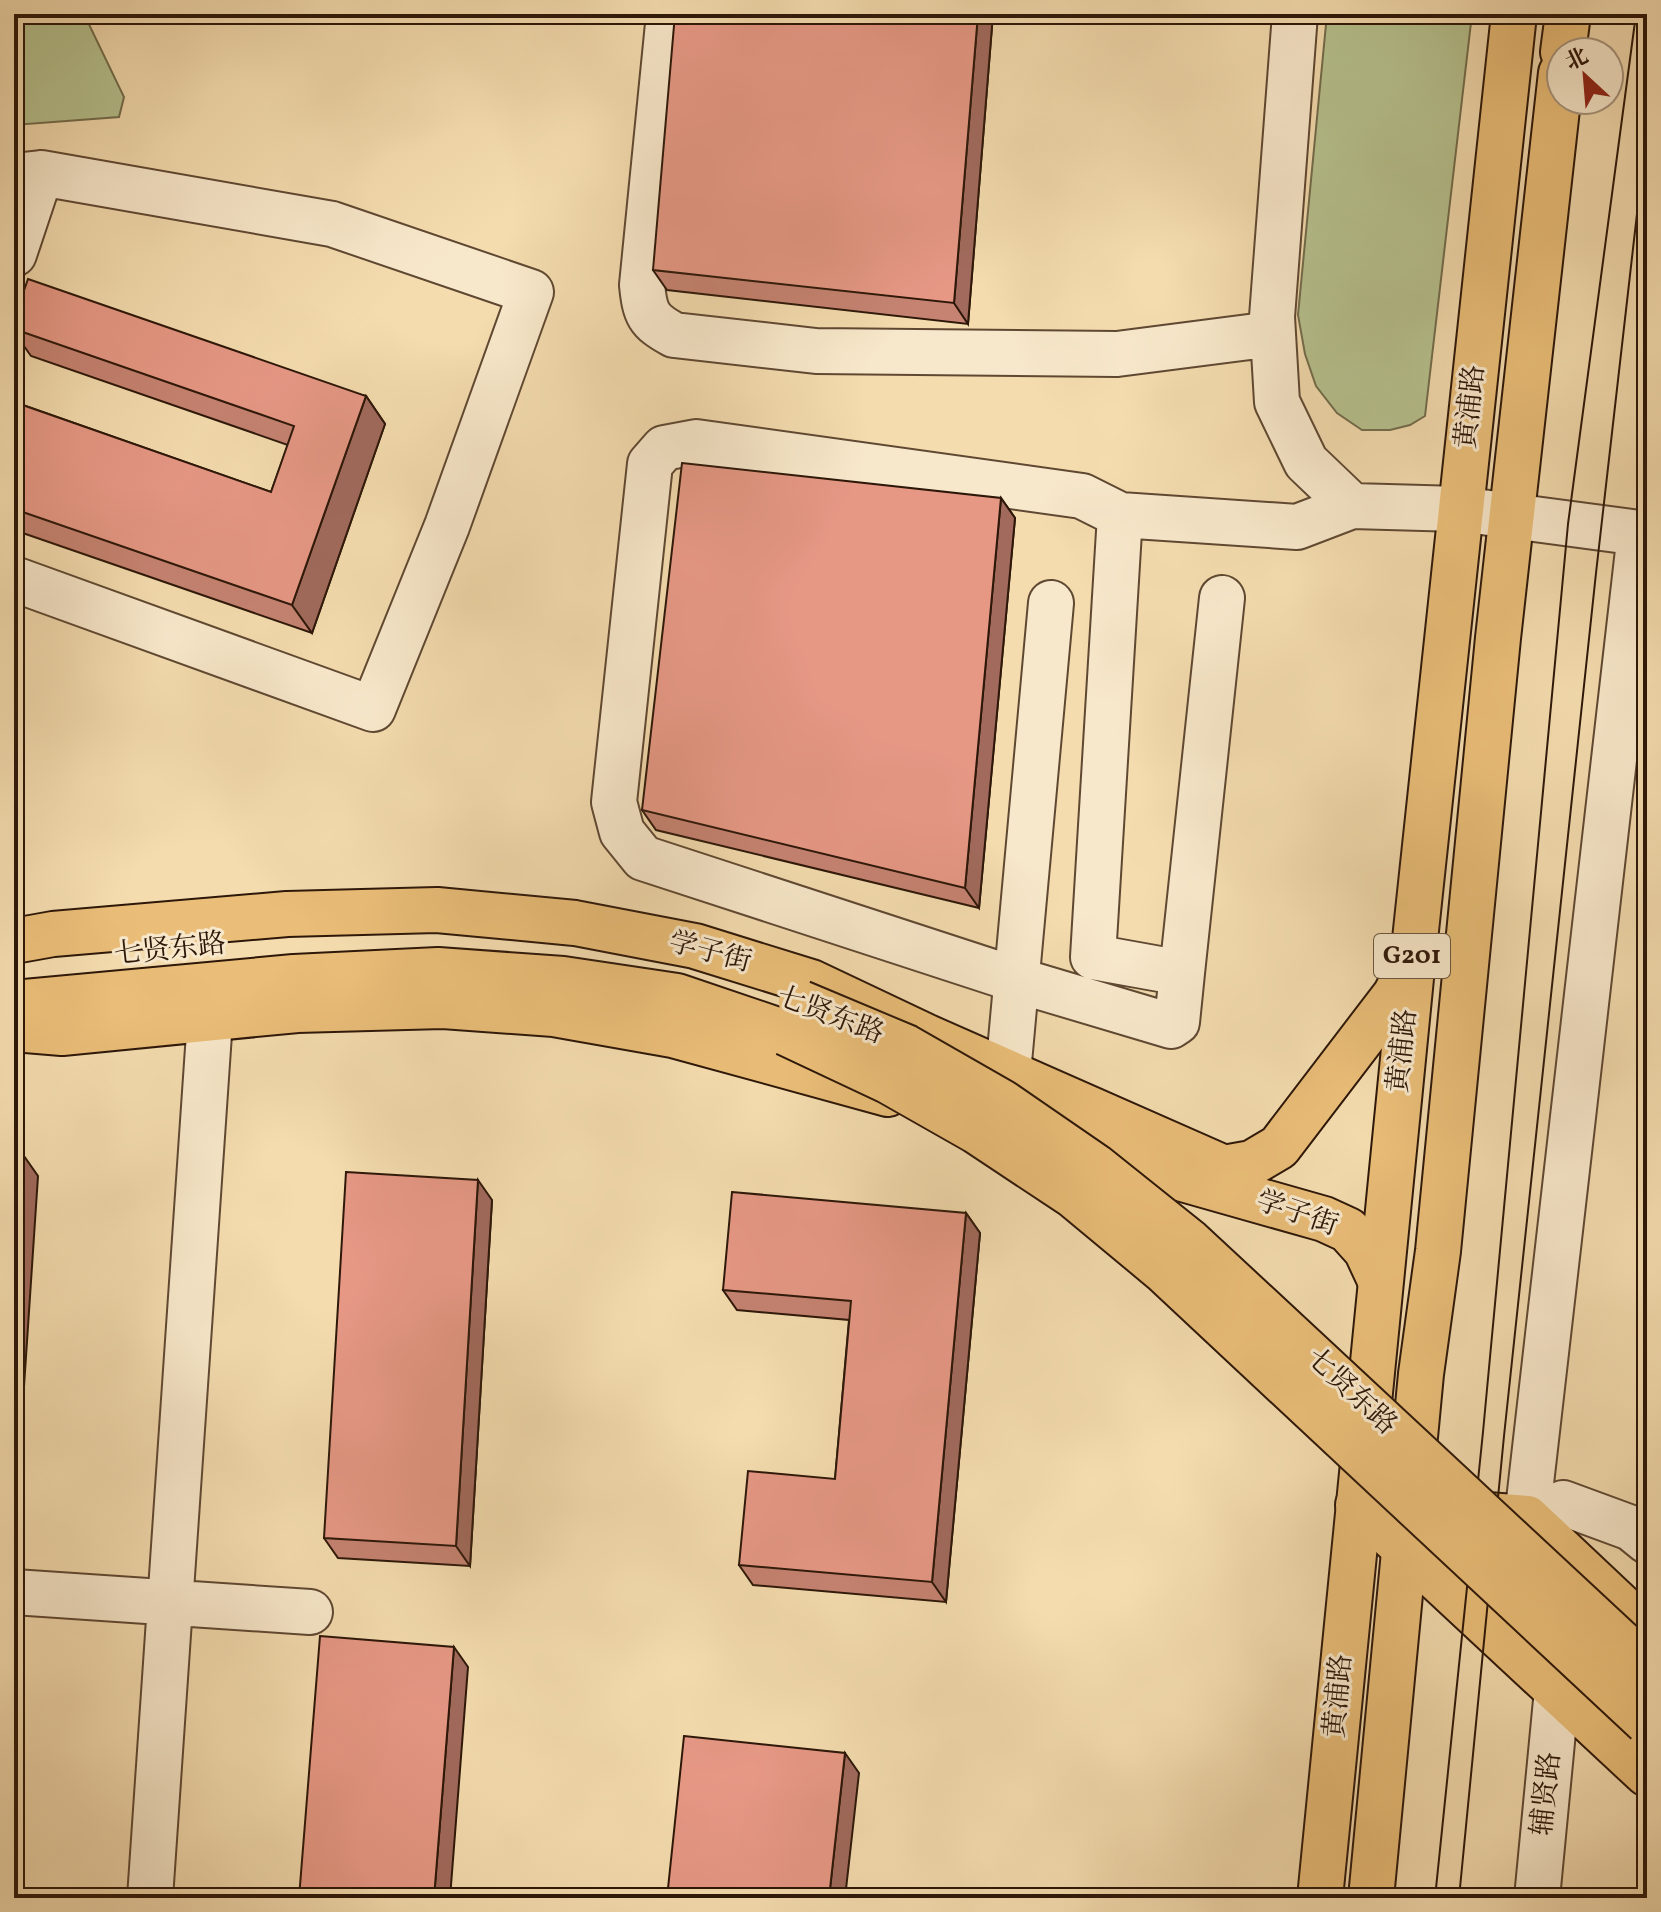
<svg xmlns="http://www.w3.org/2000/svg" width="1661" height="1912" viewBox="0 0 1661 1912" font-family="Vollkorn,'Noto Serif SC',serif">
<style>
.green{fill:#b6c28f;stroke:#726c4c;stroke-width:2}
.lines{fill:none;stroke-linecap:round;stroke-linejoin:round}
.minor-casing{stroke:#5f4832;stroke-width:48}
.major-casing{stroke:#2d1709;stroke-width:48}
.highway-casing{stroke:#2d1709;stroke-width:48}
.minor{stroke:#f8e8cb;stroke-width:44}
.major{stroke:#eabe78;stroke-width:44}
.highway{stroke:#eabe78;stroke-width:44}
.tram{stroke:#2d1709;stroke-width:2}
.major-bridge-casing{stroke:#2d1709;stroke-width:48;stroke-linecap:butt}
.major-bridge{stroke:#eabe78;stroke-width:44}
.wall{fill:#c68372;stroke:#2d1709;stroke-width:2}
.shaded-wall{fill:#a16a5d;stroke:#2d1709;stroke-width:2}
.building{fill:#e69885;stroke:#2d1709;stroke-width:2}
.labels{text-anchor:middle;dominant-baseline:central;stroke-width:6;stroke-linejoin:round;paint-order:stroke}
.shield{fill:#f8e8cb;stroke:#6a5643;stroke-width:2}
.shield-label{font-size:26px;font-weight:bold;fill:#2d1709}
.street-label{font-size:28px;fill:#2d1709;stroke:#f8e8cb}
</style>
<rect width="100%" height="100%" fill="#f4dcaf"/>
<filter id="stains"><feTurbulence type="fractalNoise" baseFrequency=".0025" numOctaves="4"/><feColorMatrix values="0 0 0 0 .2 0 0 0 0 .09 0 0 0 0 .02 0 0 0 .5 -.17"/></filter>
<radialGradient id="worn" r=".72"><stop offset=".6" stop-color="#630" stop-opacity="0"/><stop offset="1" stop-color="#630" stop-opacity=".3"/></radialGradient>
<!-- green -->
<path class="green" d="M 14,14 L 84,14 L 124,97 L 119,117 L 14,125 Z
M 1327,14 L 1472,14 L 1425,416 L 1410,425 L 1390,430 L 1362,430 L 1337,413 L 1316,386 L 1305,354 L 1298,315 Z"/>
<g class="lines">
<defs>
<path id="minor" d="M 669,14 L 642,285 C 645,314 648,321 674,335 L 816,351 L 1117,354 L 1272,334
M 1295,14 L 1272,317 L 1277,402 L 1306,462 L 1352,506
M 14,176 L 41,173 L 332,224 L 531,292 L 447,526 L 373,709 L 14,579
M 14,254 L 41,173
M 1120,515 L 1082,496 L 696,442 L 664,448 L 650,464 L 614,802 L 622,832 L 643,858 L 1017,980 L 1171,1026 L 1177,1022 L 1182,973
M 1222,598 L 1182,973 L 1093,957 L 1120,515 L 1297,527 L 1352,506 L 1459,509 L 1647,534
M 1008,1073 L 1051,603
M 1563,1503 L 1631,1528 L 1647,1541
M 1533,1555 L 1527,1518 L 1640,533
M 14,1592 L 310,1612
M 150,1898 L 210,1019
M 1537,1898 L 1557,1690 L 1551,1658"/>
<path id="major" d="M 14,941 L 53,934 L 287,914 L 437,910 L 575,923 L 695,946 L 811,982 L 925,1036 L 1224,1168 L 1252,1163 L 1279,1147 L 1395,995 L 1412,963
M 14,1003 L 294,977 L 438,970 L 563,979 L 677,996 L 786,1033
M 14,1029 L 62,1033 L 297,1010 L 443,1006 L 554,1014 L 673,1035 L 888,1094
M 1070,1147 L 1324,1219 L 1348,1230 L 1366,1250 L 1379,1278
M 1358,1505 L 1647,1774
M 1460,1513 L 1527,1518 L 1647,1631"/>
<path id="highway" d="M 1563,52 L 1568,14
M 1320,1898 C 1380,1269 1444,642 1514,14
M 1371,1898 L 1421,1374 L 1438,1251 L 1498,638 L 1561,73"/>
</defs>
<!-- minor casing -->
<use href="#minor" class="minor-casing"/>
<!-- major casing -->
<use href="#major" class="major-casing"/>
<!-- highway casing -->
<use href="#highway" class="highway-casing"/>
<!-- minor -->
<use href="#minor" class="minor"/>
<!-- major -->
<use href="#major" class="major"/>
<!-- highway -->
<use href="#highway" class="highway"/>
<!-- tram -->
<path class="tram" d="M 1435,1898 L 1483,1432 L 1568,524 L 1636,14
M 1459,1898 L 1504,1436 L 1596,573 L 1647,126"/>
<defs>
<path id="major-bridge" d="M 801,1003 L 906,1047 L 1002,1102 L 1095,1166 L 1190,1242 L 1647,1667
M 786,1033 L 888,1081 L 976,1131 L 1074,1196 L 1163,1270 L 1647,1722"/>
</defs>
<!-- major-bridge casing -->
<use href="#major-bridge" class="major-bridge-casing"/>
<!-- major-bridge -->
<use href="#major-bridge" class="major-bridge"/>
</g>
<!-- wall -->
<path class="wall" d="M 993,14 L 968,324 L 667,290 L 653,270 Z
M 14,319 L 366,396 L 385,424 L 312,633 L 14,530 L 14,402 L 271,492 L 288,445 L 31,356 L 14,332 Z
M 1001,498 L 1015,518 L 979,908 L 656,830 L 642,810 Z
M 492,1200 L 470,1566 L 338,1558 L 324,1538 Z
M 966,1213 L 980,1233 L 946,1602 L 753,1585 L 739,1565 L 835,1479 L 849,1320 L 737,1310 L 723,1290 Z"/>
<!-- shaded-wall -->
<path class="shaded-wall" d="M 978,14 L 993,14 L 968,324 L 954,303 Z
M 366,396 L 385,424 L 312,633 L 292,605 Z
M 1001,498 L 1015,518 L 979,908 L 965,888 Z
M 24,1156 L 38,1176 L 14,1537 L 14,1307 Z
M 478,1180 L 492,1200 L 470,1566 L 456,1546 Z
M 966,1213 L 980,1233 L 946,1602 L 932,1582 Z
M 14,1628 L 17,1632 L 14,1672 Z
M 454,1647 L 468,1667 L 450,1898 L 434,1898 Z
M 845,1753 L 859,1773 L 845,1898 L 829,1898 Z"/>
<!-- building -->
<path class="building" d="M 675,14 L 978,14 L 954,303 L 653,270 Z
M 28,279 L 366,396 L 292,605 L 14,509 L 14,402 L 271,492 L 294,426 L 14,329 L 14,319 Z
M 682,463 L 1001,498 L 965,888 L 642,810 Z
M 14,1155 L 24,1156 L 14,1307 Z
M 346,1172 L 478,1180 L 456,1546 L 324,1538 Z
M 732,1192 L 966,1213 L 932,1582 L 739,1565 L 748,1471 L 835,1479 L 851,1301 L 723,1290 Z
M 320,1636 L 454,1647 L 434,1898 L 299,1898 Z
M 684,1736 L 845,1753 L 829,1898 L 667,1898 Z"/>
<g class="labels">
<!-- shield labels -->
<rect class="shield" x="1374" y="934" width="76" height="44" rx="6"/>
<g class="shield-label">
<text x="1412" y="956">G201</text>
</g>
<!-- street labels -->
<g class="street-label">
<text transform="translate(1471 407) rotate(-84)">黄浦路</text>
<text transform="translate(170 950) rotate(-6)">七贤东路</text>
<text transform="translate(710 953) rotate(15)">学子街</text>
<text transform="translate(830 1016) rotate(21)">七贤东路</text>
<text transform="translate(1403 1051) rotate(-84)">黄浦路</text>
<text transform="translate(1297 1214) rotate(19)">学子街</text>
<text transform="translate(1351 1392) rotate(43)">七贤东路</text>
<text transform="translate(1339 1696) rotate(-85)">黄浦路</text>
<text transform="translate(1547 1794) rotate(-84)">辅贤路</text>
</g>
</g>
<!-- margin -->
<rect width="1661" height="1912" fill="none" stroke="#f4dcaf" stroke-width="48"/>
<rect x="16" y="16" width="1629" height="1880" fill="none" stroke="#2d1709" stroke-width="4"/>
<rect x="24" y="24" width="1613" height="1864" fill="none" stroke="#2d1709" stroke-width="2"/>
<!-- north arrow -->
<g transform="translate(1585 76) rotate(334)"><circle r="38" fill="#f8e8cb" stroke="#a7947d" stroke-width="2"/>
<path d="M0-6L14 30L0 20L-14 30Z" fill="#8f2418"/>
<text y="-12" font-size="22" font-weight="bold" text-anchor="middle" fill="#2d1709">北</text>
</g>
<rect width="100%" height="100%" filter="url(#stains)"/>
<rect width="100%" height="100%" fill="url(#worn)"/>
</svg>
